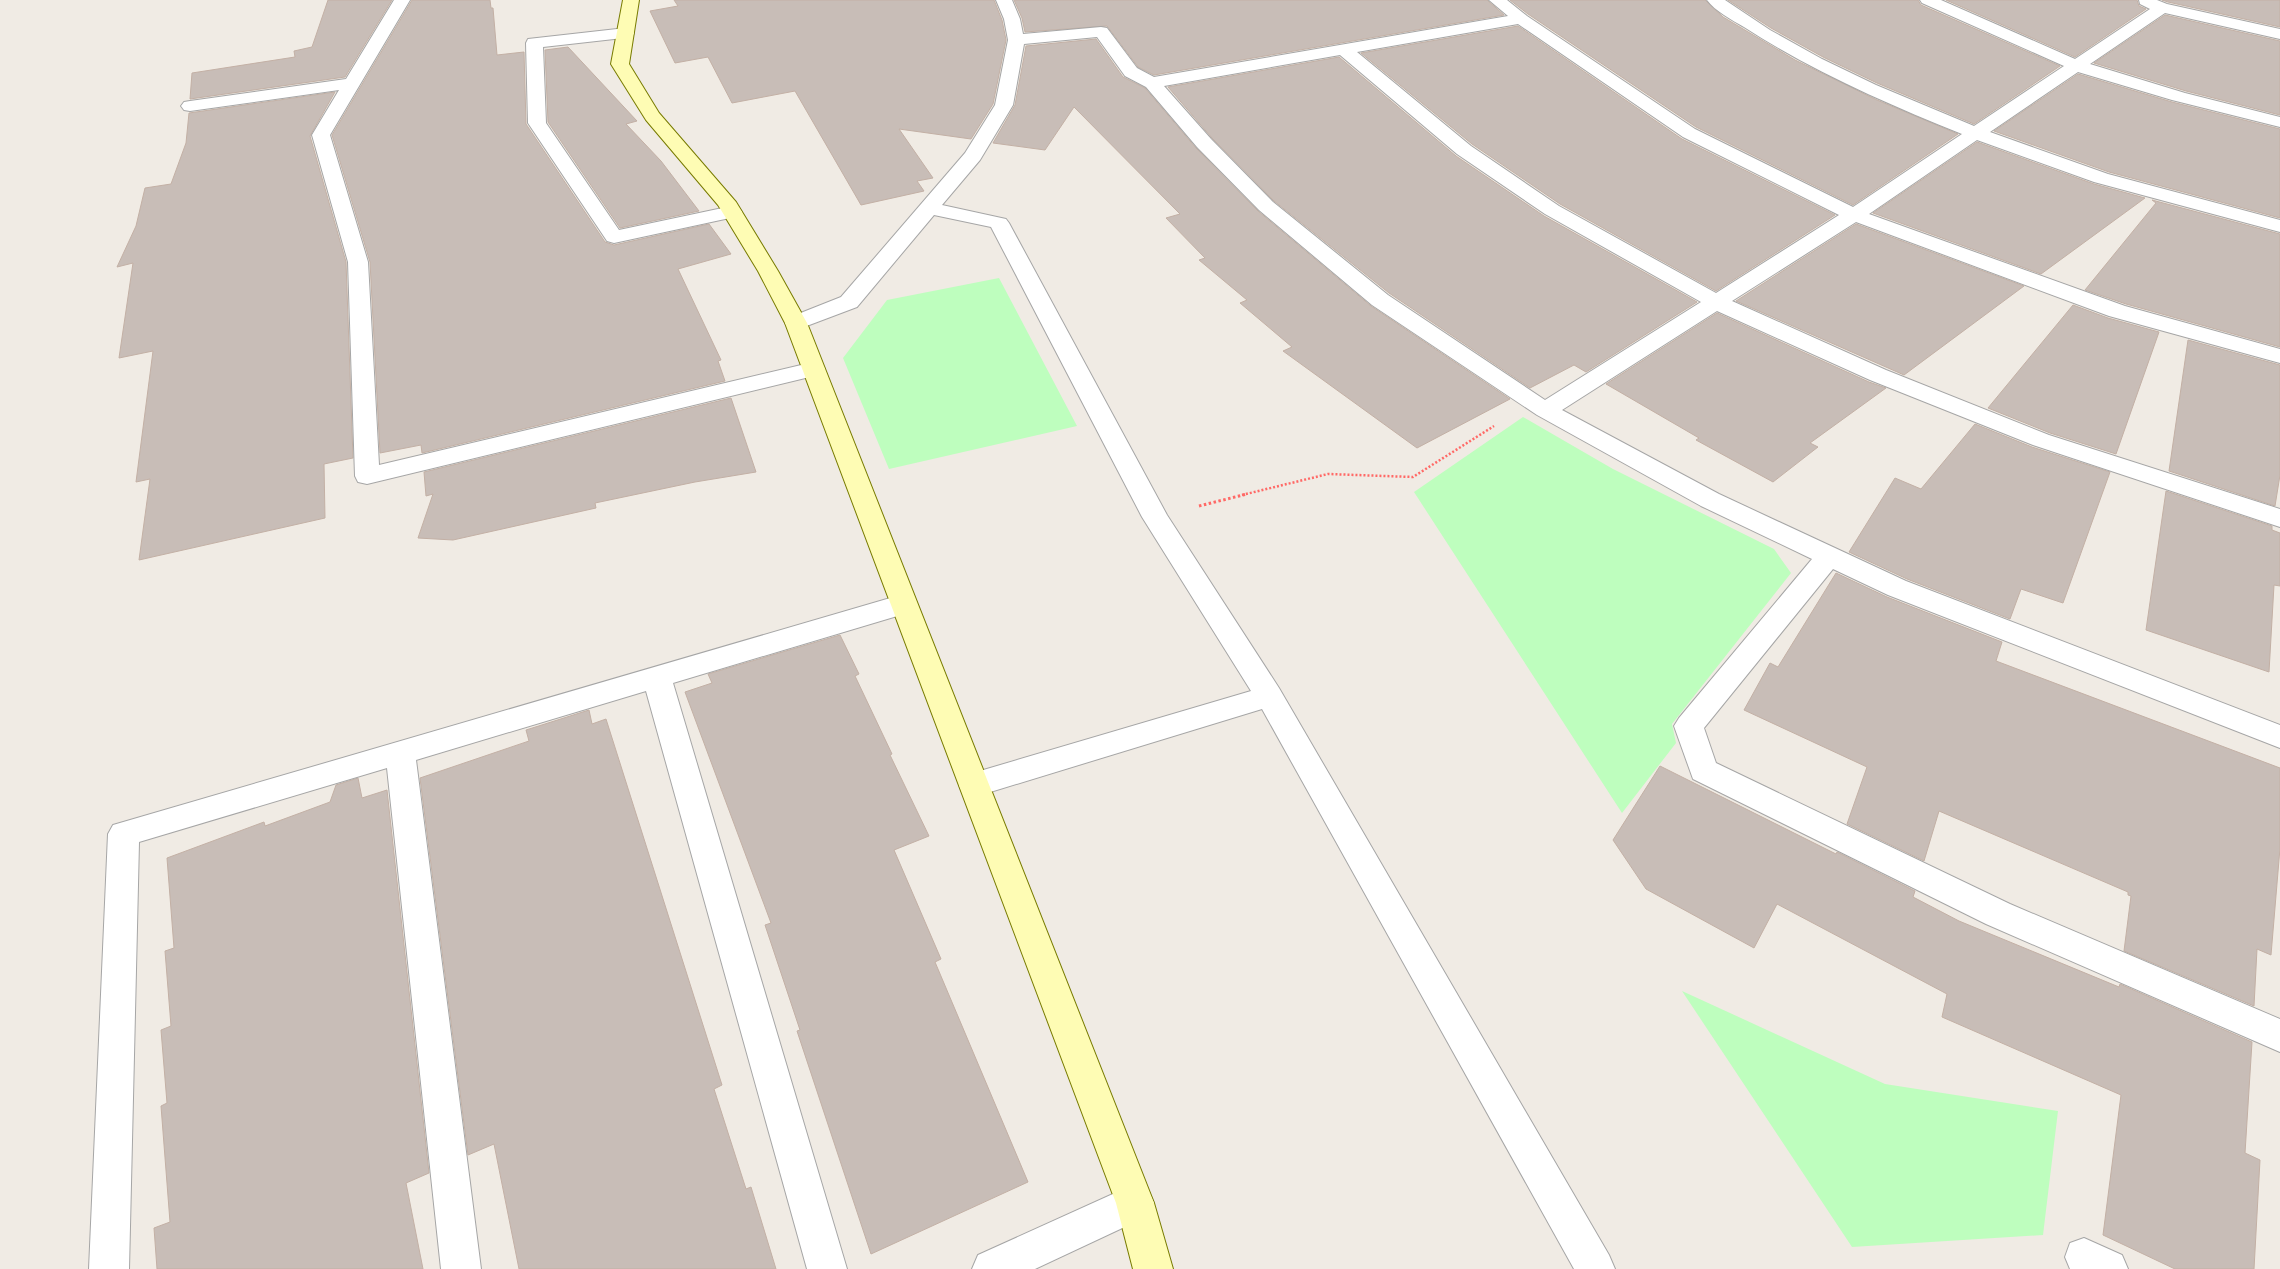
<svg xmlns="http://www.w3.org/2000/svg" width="2280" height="1269" viewBox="0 0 2280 1269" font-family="Jost,sans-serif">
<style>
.park{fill:#befebe}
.building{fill:#c8bdb7;stroke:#c3b0a5}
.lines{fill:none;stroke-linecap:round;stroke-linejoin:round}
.street-casing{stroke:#a6a6a6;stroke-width:2}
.secondary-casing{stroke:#787b00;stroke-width:2}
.path-far1{stroke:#ff6966;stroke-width:2.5;stroke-dasharray:2 2;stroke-linecap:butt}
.path{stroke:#ff6966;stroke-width:3;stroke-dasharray:2.5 2.5;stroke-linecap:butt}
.street{fill:#fff;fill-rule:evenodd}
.secondary{fill:#fefcb4;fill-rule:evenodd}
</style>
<rect width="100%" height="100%" fill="#f0ebe4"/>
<!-- park -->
<path class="park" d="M 999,278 L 1077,426 L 889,469 L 843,358 L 887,300 Z
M 1523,417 L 1613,469 L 1774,549 L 1791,573 L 1672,724 L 1676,743 L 1622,813 L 1414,492 Z
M 1682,991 L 1885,1084 L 2058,1111 L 2043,1235 L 1852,1247 Z"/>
<!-- building -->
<path class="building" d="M 328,0 L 392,0 L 345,77 L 190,99 L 192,73 L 295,57 L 294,51 L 312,47 Z
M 412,0 L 490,0 L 491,8 L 493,8 L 497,55 L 524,52 L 526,124 L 605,242 L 614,245 L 709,224 L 731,254 L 678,269 L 721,360 L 718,361 L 725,381 L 422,453 L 421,445 L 380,453 L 370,262 L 332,135 Z
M 674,0 L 994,0 L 1002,20 L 1006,40 L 993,104 L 971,139 L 899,129 L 933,178 L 917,181 L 924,191 L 861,205 L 795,91 L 732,103 L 708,57 L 675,63 L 650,11 L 678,6 Z
M 1014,0 L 1487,0 L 1504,15 L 1154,75 L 1138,67 L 1107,26 L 1025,32 L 1022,18 Z
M 1510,0 L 1705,0 L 1723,17 L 1795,60 L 1877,100 L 1958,134 L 1853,205 L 1696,127 L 1528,14 Z
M 1728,0 L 1918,0 L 1921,5 L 2060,66 L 1974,124 L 1877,83 L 1823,57 L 1771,28 Z
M 1946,0 L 2137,0 L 2139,6 L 2146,9 L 2075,57 Z
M 2162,0 L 2280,0 L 2280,27 L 2168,2 Z
M 2165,15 L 2280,41 L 2280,115 L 2186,91 L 2094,63 Z
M 1518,26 L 1682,139 L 1835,215 L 1716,291 L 1560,204 L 1472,144 L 1361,53 Z
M 1096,39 L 1123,77 L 1145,88 L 1196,148 L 1258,211 L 1371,306 L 1510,399 L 1417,448 L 1283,351 L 1292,347 L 1240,303 L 1247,300 L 1199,260 L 1205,258 L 1166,218 L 1180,214 L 1074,107 L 1045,150 L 993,143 L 1015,105 L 1026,46 Z
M 568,47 L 637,121 L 626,124 L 661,161 L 699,211 L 620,228 L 548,122 L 545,50 Z
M 1339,57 L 1456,156 L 1544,216 L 1697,302 L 1586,372 L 1574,365 L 1530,388 L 1389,293 L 1274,201 L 1212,138 L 1168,87 Z
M 2078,74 L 2172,102 L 2280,129 L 2280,218 L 2109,172 L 1994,131 Z
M 335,92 L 310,136 L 346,262 L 353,458 L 324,464 L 325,518 L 139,560 L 150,479 L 136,482 L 153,351 L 119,358 L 133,263 L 117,267 L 136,226 L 145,188 L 171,184 L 186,143 L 189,113 Z
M 1977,142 L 2094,184 L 2145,198 L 2041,274 L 1873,213 Z
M 2152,200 L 2280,234 L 2280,347 L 2126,304 L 2085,290 L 2156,203 Z
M 1856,224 L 2024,286 L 1904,375 L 1736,301 Z
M 2073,305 L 2108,318 L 2159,332 L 2116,454 L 2050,433 L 1988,408 Z
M 1717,313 L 1869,382 L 1886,388 L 1810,443 L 1818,447 L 1773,482 L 1696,440 L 1699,438 L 1606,384 Z
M 2188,340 L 2280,365 L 2280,475 L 2275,506 L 2169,471 Z
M 731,398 L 756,472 L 695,482 L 595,503 L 596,508 L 453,540 L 418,538 L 433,494 L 426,496 L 424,472 Z
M 1975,424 L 2032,447 L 2110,472 L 2063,603 L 2021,589 L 2010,619 L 1907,579 L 1849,552 L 1895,478 L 1921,489 Z
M 2166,491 L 2272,526 L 2272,530 L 2280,533 L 2280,586 L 2274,585 L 2269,672 L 2146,630 Z
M 1836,573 L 1887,597 L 2002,642 L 1996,661 L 2280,768 L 2280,848 L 2271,955 L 2257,949 L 2254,1006 L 2124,951 L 2131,896 L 2128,895 L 2128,892 L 1939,811 L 1924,861 L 1847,824 L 1867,767 L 1744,710 L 1770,663 L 1778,667 Z
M 840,635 L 859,674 L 855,676 L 892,754 L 890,755 L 929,836 L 894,850 L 941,959 L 935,962 L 1028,1182 L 871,1254 L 797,1031 L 800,1030 L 765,925 L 771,923 L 685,692 L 712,683 L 708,674 Z
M 589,710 L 592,724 L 606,719 L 722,1085 L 714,1089 L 746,1189 L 751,1187 L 776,1269 L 519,1269 L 494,1144 L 468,1155 L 420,778 L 529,741 L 526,730 Z
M 1660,766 L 1836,854 L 1837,852 L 1915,891 L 1913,897 L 1959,921 L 2119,987 L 2120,984 L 2252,1042 L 2245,1153 L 2260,1160 L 2254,1269 L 2175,1269 L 2103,1235 L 2121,1095 L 1942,1017 L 1947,994 L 1777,904 L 1754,948 L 1646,889 L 1613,840 Z
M 358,778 L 362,798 L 387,790 L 429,1173 L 406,1183 L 423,1269 L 157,1269 L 154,1228 L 170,1222 L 161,1106 L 167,1103 L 161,1030 L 171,1026 L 165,951 L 174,948 L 167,858 L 264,822 L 265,826 L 330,802 L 336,785 Z"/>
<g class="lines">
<defs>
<path id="street" d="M 394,0 L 410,0 L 330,135 L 368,262 L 379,465 L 814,362 L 822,364 L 825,369 L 822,374 L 367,484 L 358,482 L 355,476 L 348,262 L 312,135 L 339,90 L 190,111 L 184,110 L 181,106 L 184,102 L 190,101 L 346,79 Z
M 996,0 L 1012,0 L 1020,19 L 1023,34 L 1101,27 L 1107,28 L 1137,68 L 1154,77 L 1508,16 L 1489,0 L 1507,0 L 1527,16 L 1695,129 L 1853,207 L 1962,134 C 1887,104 1812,71 1744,27 C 1732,20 1715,11 1707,0 L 1725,0 L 1770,30 L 1822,59 L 1876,85 L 1974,126 L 2064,66 L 1922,3 L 1920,0 L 1941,0 L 2075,59 L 2150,9 L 2140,4 L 2139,0 L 2157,0 L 2167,4 L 2280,29 L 2280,39 L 2165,13 L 2090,64 L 2185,93 L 2280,117 L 2280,127 L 2172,100 L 2078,72 L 1990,132 L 2108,174 L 2280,220 L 2280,232 L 2094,182 L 1977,140 L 1869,214 L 2125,306 L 2280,349 L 2280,363 L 2109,316 L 1856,222 L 1732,301 L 1886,370 L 2049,435 L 2280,509 L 2280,527 L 2033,445 L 1870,380 L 1717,311 L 1562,410 L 1719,494 L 1906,581 L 2280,725 L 2280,748 L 1888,595 L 1833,569 L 1704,728 L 1716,763 L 2010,904 L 2280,1019 L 2280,1052 L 1986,924 L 1693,779 L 1674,726 L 1679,718 L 1812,559 L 1701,506 L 1537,415 L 1372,305 L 1259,210 L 1197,147 L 1146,87 L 1125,76 L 1097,37 L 1024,44 L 1013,105 L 980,160 L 942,205 L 1006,219 L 1009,223 L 1167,515 L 1279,688 L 1609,1255 L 1615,1269 L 1574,1269 L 1262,709 L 974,797 L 963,794 L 959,785 L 963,776 L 1251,691 L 1142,517 L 991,227 L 934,215 L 857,307 L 796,330 L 788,328 L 785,323 L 788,318 L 841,297 L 965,153 L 995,105 L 1008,40 L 1004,19 ZM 1518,24 L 1683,137 L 1839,215 L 1716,293 L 1559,206 L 1471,146 L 1357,52 ZM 1340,55 L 1457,154 L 1545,214 L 1701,302 L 1545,400 L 1388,295 L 1273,202 L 1211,139 L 1164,86 Z
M 626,28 L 632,29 L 634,33 L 632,37 L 543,47 L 546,123 L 619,230 L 732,206 L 739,208 L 742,212 L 739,216 L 614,243 L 607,241 L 528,123 L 526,43 L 528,39 Z
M 904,594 L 914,597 L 917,604 L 914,611 L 673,683 L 847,1269 L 807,1269 L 646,691 L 416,760 L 481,1269 L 441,1269 L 387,768 L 139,842 L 129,1269 L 89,1269 L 108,834 L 113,825 Z
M 1135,1184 L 1148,1190 L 1154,1203 L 1148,1216 L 1035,1269 L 972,1269 L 978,1255 Z
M 2084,1238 L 2122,1255 L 2128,1269 L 2070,1269 L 2065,1257 L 2070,1243 Z"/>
<path id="secondary" d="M 623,0 L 639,0 L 629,64 L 659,113 L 736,202 L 778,271 L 807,323 L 1154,1203 L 1173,1269 L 1133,1269 L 1116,1203 L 785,323 L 758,271 L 718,205 L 646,120 L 611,64 Z"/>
</defs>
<!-- street casing -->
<use href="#street" class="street-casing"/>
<!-- secondary casing -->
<use href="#secondary" class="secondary-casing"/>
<!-- path-far1 -->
<path class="path-far1" d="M 1242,495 L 1328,474 L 1413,477 L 1494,426"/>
<!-- path -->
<path class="path" d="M 1199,506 L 1247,494"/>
<!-- street -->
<use href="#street" class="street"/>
<!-- secondary -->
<use href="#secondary" class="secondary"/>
</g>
</svg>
